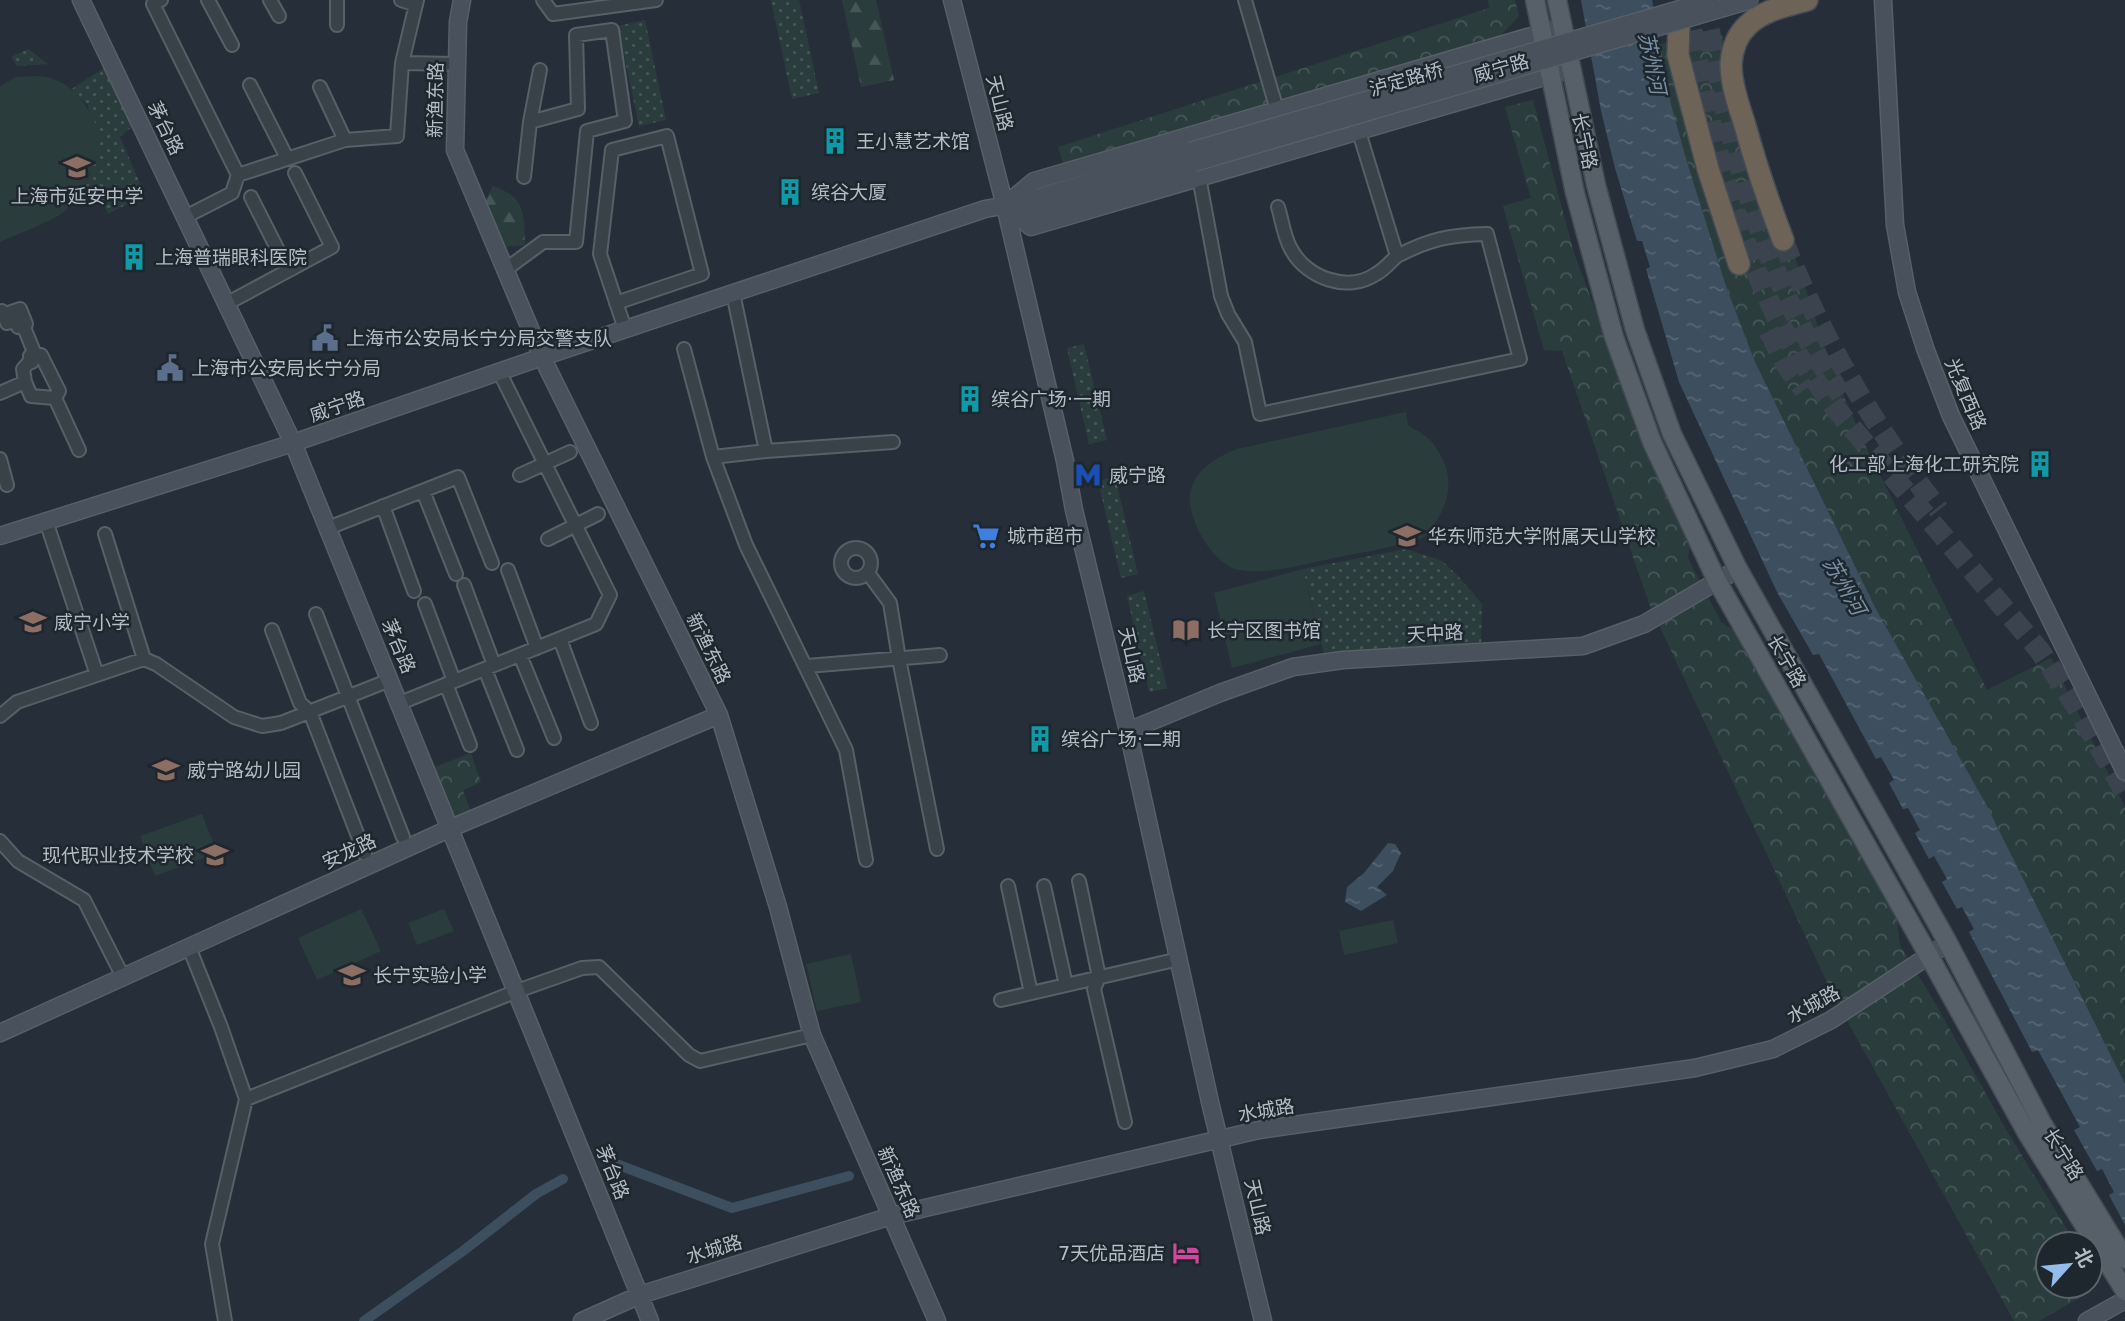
<svg xmlns="http://www.w3.org/2000/svg" width="2125" height="1321" font-family="'DejaVu Sans','Noto Sans SC',sans-serif">
  <defs>
    <pattern id="grass-dots" width="8" height="8" patternUnits="userSpaceOnUse" patternTransform="scale(1.75)"><rect width="8" height="8" fill="#2a3d3c"/><path d="M2 2h.1M6 6h.1" fill="none" stroke="#465757" stroke-width="1.8" stroke-linecap="round"/></pattern>
    <pattern id="forest-firs" width="22" height="20" patternUnits="userSpaceOnUse" patternTransform="scale(1.75)"><rect width="22" height="20" fill="#2a3d3c"/><path d="M5 1l3.5 6h-7zM16 11l3.5 6h-7z" fill="#465757"/></pattern>
    <pattern id="park-crowns" width="20" height="18" patternUnits="userSpaceOnUse" patternTransform="scale(1.75)"><rect width="20" height="18" fill="#2a3d3c"/><path d="M2 6a3 3 0 1 1 6 0M12 15a3 3 0 1 1 6 0" fill="none" stroke="#465757"/></pattern>
    <pattern id="water-ripples" width="26" height="14" patternUnits="userSpaceOnUse" patternTransform="scale(1.75)"><rect width="26" height="14" fill="#3d4e5f"/><path d="M2 4q2-2 4 0t4 0M15 11q2-2 4 0t4 0" fill="none" stroke="#576674"/></pattern>
  </defs>
  <rect width="100%" height="100%" fill="#262f39"/>
  <path fill="url(#grass-dots)" d="M771 0H799L819 93 792 99Z
    M645 20 666 120 639 126 618 26Z
    M28 49 48 64 17 66 11 57Z
    M104 68 133 126 120 137 145 195 108 214 101 198 86 205 79 194 90 175 88 105 70 90Z
    M1084 344 1107 440 1089 444 1067 348Z
    M1115 477 1138 574 1121 578 1098 481Z
    M1406 549 1442 561 1458 576 1482 604 1481 645 1385 648 1324 653 1303 569Z
    M1144 591 1167 688 1149 692 1127 596Z"/>
  <path fill="url(#forest-firs)" d="M842 0H876L894 80 861 87Z
    M493 186C526 198 524 213 525 245L506 247 484 203Z"/>
  <path fill="url(#park-crowns)" d="M1488 0H1515L1519 16 1499 37 1064 167 1058 147 1489 8Z
    M1719 27 1831 366 1864 443 1987 690 2051 658 2125 807V1084L1987 806 1876 609 1755 362 1727 289 1687 162 1671 104 1659 45Z
    M1533 100 1574 253 1662 487 1690 545 1688 558 1721 622 1739 634 1897 920 1900 945 1931 996 2004 1126 2076 1244H2048V1286H2084V1295L2039 1321H2014L1833 995 1650 606 1562 351 1544 350 1503 206 1531 198 1505 107Z
    M471 753 481 782 463 790 471 812 455 819 435 767Z"/>
  <path fill="#2a3d3c" d="M16 77C26 77 40 75 50 78 79 86 92 114 102 138 93 164 86 192 65 211 52 222 17 234 0 242V86Z
    M1406 412 1408 425C1417 431 1428 436 1434 445 1459 478 1449 510 1423 538 1394 547 1364 552 1334 558 1304 564 1271 575 1240 570 1215 567 1187 520 1190 495 1193 471 1216 457 1237 449Z
    M1303 569 1321 644 1232 668 1214 593Z
    M202 814 217 853 155 876 140 836Z
    M361 909 381 951 317 980 298 938Z
    M444 909 454 931 417 945 408 923Z
    M1393 920 1398 943 1344 955 1339 931Z
    M851 954 861 1002 817 1011 806 964Z"/>
  <path fill="url(#water-ripples)" d="M1581 0H1652L1671 104 1687 162 1727 289 1755 362 1876 609 1987 806 2125 1084V1225L2109 1195 2114 1192 2102 1169 2097 1171 2074 1130 2080 1127 2038 1050 2032 1052 1969 932 1974 929 1962 907 1957 909 1942 882 1947 879 1934 856 1929 859 1915 833 1920 830 1908 808 1903 809 1889 783 1894 780 1881 757 1876 759 1819 654 1813 655 1777 592 1679 382 1646 269 1650 267 1642 241H1637L1615 168 1601 111Z
    M1388 843 1395 844 1401 853 1393 871 1377 887 1387 895 1361 911 1345 902 1347 887 1364 873Z"/>
  <g fill="none" stroke-linecap="round" stroke-linejoin="round">
    <path stroke="#3d4e5f" stroke-width="10" d="M611 1162 732 1208 849 1176
      M364 1321 463 1251 536 1194 563 1179"/>
    <path stroke="#3b444e" stroke-width="21" stroke-dasharray="21 10" stroke-linecap="butt" d="M1687 0C1704 109 1733 236 1785 333 1799 360 1818 384 1836 409L2040 651 2076 706 2125 792
      M1704 0C1726 137 1763 278 1841 395
      M1783 240C1820 336 1875 429 1939 510
      M1769 331 1785 363 1804 390"/>
    <defs>
      <path id="street" d="M161 0 153 4 238 175 345 140 397 136 402 63
        M208 0 232 45
        M270 0 279 16
        M401 0 416 5
        M417 0 402 63 457 64
        M543 0 553 14 656 0
        M1245 0 1277 110
        M337 25V0
        M250 85 287 158
        M320 87 345 140
        M530 122 540 70
        M1199 177 1221 296 1228 314 1245 342 1260 414 1520 359 1487 234C1449 235 1430 239 1397 256L1359 132
        M251 197 288 270
        M1278 207C1282 220 1284 237 1291 249 1306 278 1348 293 1376 274 1384 270 1390 262 1397 256
        M185 217 232 193 238 175
        M505 270 543 242H576L587 131 625 121 612 30 576 35 578 109 530 122 524 177
        M616 303 702 274 667 136 612 150 600 254 625 329
        M226 304 332 247 295 173
        M0 312 2 311 7 323 15 321 18 327 26 324 20 309 11 312 15 321
        M23 325 34 352 30 356 32 362
        M684 349 713 457 766 451 733 293
        M31 360 23 369 25 382 31 396 55 398 59 391 41 355
        M0 393 25 382
        M55 398 79 450
        M766 451 893 442
        M713 457 746 545 846 750 866 860
        M0 459 7 485
        M520 475 570 452
        M423 491 456 574
        M383 506 414 591
        M46 521 97 675
        M328 528 458 477 492 563
        M105 534 144 659
        M548 539 598 514
        M841 563a15 15 0 1 1 30 0a15 15 0 1 1-30 0Z
        M508 570 537 648
        M868 573 890 603 899 659 937 849
        M464 585 494 665
        M425 604 454 681
        M316 614 403 837
        M272 630 300 703 310 712 365 854
        M560 639 591 723
        M520 655 554 738
        M807 666 940 655
        M485 669 517 750
        M446 684 470 745
        M400 703 596 624 610 595 499 371
        M0 716 17 702 144 659 156 664 234 717 262 726 281 723 390 680
        M0 841 18 861 84 900 123 977
        M1079 881 1099 977 1094 989 1125 1122
        M1008 886 1031 993
        M1044 886 1066 985
        M189 947 221 1027 246 1099 212 1244 225 1321
        M1001 1000 1179 959
        M246 1099 517 991 582 968 599 967 689 1055 700 1061 812 1035"/>
      <path id="secondary" d="M81 0 293 443 650 1321
        M462 0 458 22 455 150 542 357 719 715 778 907 812 1035 937 1321
        M952 0 1005 206 1065 461 1074 510 1128 731 1210 1102 1263 1321
        M1883 0 1895 225 1907 292 1925 348 1951 416 2125 772
        M1009 202 1034 181 1562 27
        M1005 206 1031 227 1571 69
        M1010 208 1028 213 1194 163
        M0 536 293 443 542 357 985 209 1024 202 1190 151
        M1128 731 1220 693 1293 667 1343 660 1583 646 1644 624 1738 569
        M0 1033 451 828 719 715
        M582 1321 640 1295 891 1216 1259 1130 1695 1068 1773 1049 1831 1020 1948 943
        M2087 1321 2125 1300"/>
      <path id="primary" d="M1535 0 1575 193 1614 337 1652 442 1717 581 1929 956 2027 1133 2125 1291
        M1557 0 1596 185 1635 330 1672 434 1738 569 1948 943 2042 1123 2125 1259"/>
      <path id="highway" d="M1690 4 1679 22 1678 55 1708 169 1739 264
        M1783 240C1768 201 1755 162 1744 122 1738 104 1731 83 1731 64 1732 50 1737 35 1748 25 1763 10 1787 6 1807 0"/>
    </defs>
    <use href="#street" stroke="#575f67" stroke-width="16"/>
    <use href="#secondary" stroke="#575f67" stroke-width="19"/>
    <use href="#primary" stroke="#424a52" stroke-width="21"/>
    <use href="#highway" stroke="#444c54" stroke-width="24"/>
    <use href="#street" stroke="#394149" stroke-width="12"/>
    <use href="#secondary" stroke="#48515c" stroke-width="16"/>
    <use href="#primary" stroke="#576069" stroke-width="18"/>
    <use href="#highway" stroke="#6e6357" stroke-width="21"/>
    <defs>
      <path id="secondary-bridge" d="M1190 151 1711 0
        M1194 163 1751 0"/>
    </defs>
    <use href="#secondary-bridge" stroke="#575f67" stroke-width="19" stroke-linecap="butt"/>
    <use href="#secondary-bridge" stroke="#48515c" stroke-width="16"/>
  </g>
  <defs>
    <symbol id="building-bare" viewBox="-9 -9 18 18"><path d="M-4-6H4V6H1V3H-1V6H-4ZM-2.5-4.3h1.7v1.8h-1.7ZM.8-4.3h1.7v1.8H.8ZM-2.5-1h1.7V.8h-1.7ZM.8-1h1.7V.8H.8Z" fill="#0f9aa8" stroke="#1e262e" stroke-width="2.5" paint-order="stroke"/></symbol>
    <symbol id="school-bare" viewBox="-9 -9 18 18"><path d="M0-5L7-2L0 1L-7-2ZM-4 1L0 2.5L4 1V4Q0 6-4 4Z" fill="#8d6e63" stroke="#1e262e" stroke-width="2.5" paint-order="stroke"/></symbol>
    <symbol id="civic-bare" viewBox="-9 -9 18 18"><path d="M-.6-6.5H3V-4.5H.6V-3L4-1V1h2V6H-6V1h2V-1L-.6-3ZM-1.2 2.5V6h2.4V2.5Z" fill="#5c6f8a" stroke="#1e262e" stroke-width="2.5" paint-order="stroke"/></symbol>
    <symbol id="metro-bare" viewBox="-9 -9 18 18"><path d="M-5.5 5V-5H-3L0 0L3-5H5.5V5H3V-.5L0 4L-3-.5V5Z" fill="#1a4fb4" stroke="#1e262e" stroke-width="2.5" paint-order="stroke"/></symbol>
    <symbol id="supermarket-bare" viewBox="-9 -9 18 18"><path d="M-6-5.5h2.5l.6 2H6L4.5 2H-2.5L-4.4-4H-6ZM-1.5 3.2a1.3 1.3 0 1 0 .1 0ZM3 3.2a1.3 1.3 0 1 0 .1 0Z" fill="#3f7fe0" stroke="#1e262e" stroke-width="2.5" paint-order="stroke"/></symbol>
    <symbol id="library-bare" viewBox="-9 -9 18 18"><path d="M-6-4Q-3-5.5-.7-3.5V5Q-3 3-6 4ZM6-4Q3-5.5 .7-3.5V5Q3 3 6 4Z" fill="#8d6e63" stroke="#1e262e" stroke-width="2.5" paint-order="stroke"/></symbol>
    <symbol id="hotel-bare" viewBox="-9 -9 18 18"><path d="M-6-4.5h1.5V1H6V5H4.5V3h-9V5H-6ZM-4 0a1.8 1.8 0 1 1 3.6 0ZM.5 0V-2.5h3Q6-2.5 6 0Z" fill="#d1479c" stroke="#1e262e" stroke-width="2.5" paint-order="stroke"/></symbol>
  </defs>
  <g fill-rule="evenodd">
    <use href="#building-bare" x="816" y="122" width="38" height="38"/>
    <use href="#school-bare" x="58" y="148" width="38" height="38"/>
    <use href="#building-bare" x="771" y="173" width="38" height="38"/>
    <use href="#building-bare" x="115" y="238" width="38" height="38"/>
    <use href="#civic-bare" x="306" y="319" width="38" height="38"/>
    <use href="#civic-bare" x="151" y="349" width="38" height="38"/>
    <use href="#building-bare" x="951" y="380" width="38" height="38"/>
    <use href="#building-bare" x="2021" y="445" width="38" height="38"/>
    <use href="#metro-bare" x="1069" y="456" width="38" height="38"/>
    <use href="#supermarket-bare" x="967" y="517" width="38" height="38"/>
    <use href="#school-bare" x="1388" y="517" width="38" height="38"/>
    <use href="#school-bare" x="14" y="603" width="38" height="38"/>
    <use href="#library-bare" x="1167" y="611" width="38" height="38"/>
    <use href="#building-bare" x="1021" y="720" width="38" height="38"/>
    <use href="#school-bare" x="147" y="751" width="38" height="38"/>
    <use href="#school-bare" x="196" y="836" width="38" height="38"/>
    <use href="#school-bare" x="333" y="956" width="38" height="38"/>
    <use href="#hotel-bare" x="1167" y="1234" width="38" height="38"/>
  </g>
  <g text-anchor="middle" dominant-baseline="central" stroke-width="5" stroke-linejoin="round" paint-order="stroke">
    <g font-size="19" fill="#b4bcc5" stroke="#1e262e">
      <text transform="translate(1501 68) rotate(-16)">威宁路</text>
      <text transform="translate(1406 79) rotate(-16)">泸定路桥</text>
      <text transform="translate(435 100) rotate(-89)">新渔东路</text>
      <text transform="translate(1000 103) rotate(76)">天山路</text>
      <text transform="translate(166 128) rotate(64)">茅台路</text>
      <text transform="translate(1585 141) rotate(78)">长宁路</text>
      <text transform="translate(1966 394) rotate(67)">光复西路</text>
      <text transform="translate(337 406) rotate(-19)">威宁路</text>
      <text transform="translate(1435 633) rotate(-3)">天中路</text>
      <text transform="translate(399 646) rotate(67)">茅台路</text>
      <text transform="translate(709 648) rotate(64)">新渔东路</text>
      <text transform="translate(1132 655) rotate(77)">天山路</text>
      <text transform="translate(1787 661) rotate(60)">长宁路</text>
      <text transform="translate(349 851) rotate(-25)">安龙路</text>
      <text transform="translate(1813 1004) rotate(-29)">水城路</text>
      <text transform="translate(1266 1110) rotate(-10)">水城路</text>
      <text transform="translate(2064 1154) rotate(58)">长宁路</text>
      <text transform="translate(613 1172) rotate(68)">茅台路</text>
      <text transform="translate(899 1182) rotate(66)">新渔东路</text>
      <text transform="translate(1258 1207) rotate(77)">天山路</text>
      <text transform="translate(714 1249) rotate(-17)">水城路</text>
    </g>
    <g font-size="19" fill="#b4bcc5" stroke="#1e262e" text-anchor="start">
      <text x="856" y="141">王小慧艺术馆</text>
      <text x="811" y="192">缤谷大厦</text>
      <text x="77" y="196" text-anchor="middle">上海市延安中学</text>
      <text x="155" y="257">上海普瑞眼科医院</text>
      <text x="346" y="338">上海市公安局长宁分局交警支队</text>
      <text x="191" y="368">上海市公安局长宁分局</text>
      <text x="991" y="399">缤谷广场·一期</text>
      <text x="2019" y="464" text-anchor="end">化工部上海化工研究院</text>
      <text x="1109" y="475">威宁路</text>
      <text x="1007" y="536">城市超市</text>
      <text x="1428" y="536">华东师范大学附属天山学校</text>
      <text x="54" y="622">威宁小学</text>
      <text x="1207" y="630">长宁区图书馆</text>
      <text x="1061" y="739">缤谷广场·二期</text>
      <text x="187" y="770">威宁路幼儿园</text>
      <text x="194" y="855" text-anchor="end">现代职业技术学校</text>
      <text x="373" y="975">长宁实验小学</text>
      <text x="1165" y="1253" text-anchor="end">7天优品酒店</text>
    </g>
    <g font-size="21" font-style="italic" fill="#798fa4" stroke="#1e262e">
      <text transform="translate(1652 63) rotate(78)">苏州河</text>
      <text transform="translate(1844 586) rotate(60)">苏州河</text>
    </g>
  </g>
  <g transform="translate(2069 1265) rotate(63)"><circle r="33" fill="#1e262e" stroke="#5a626a" stroke-width="2"/>
  <path d="M0-5L12 26L0 18L-12 26Z" fill="#94bcea"/>
  <text y="-10" font-size="19" font-weight="bold" text-anchor="middle" fill="#b4bcc5">北</text>
  </g>
</svg>
